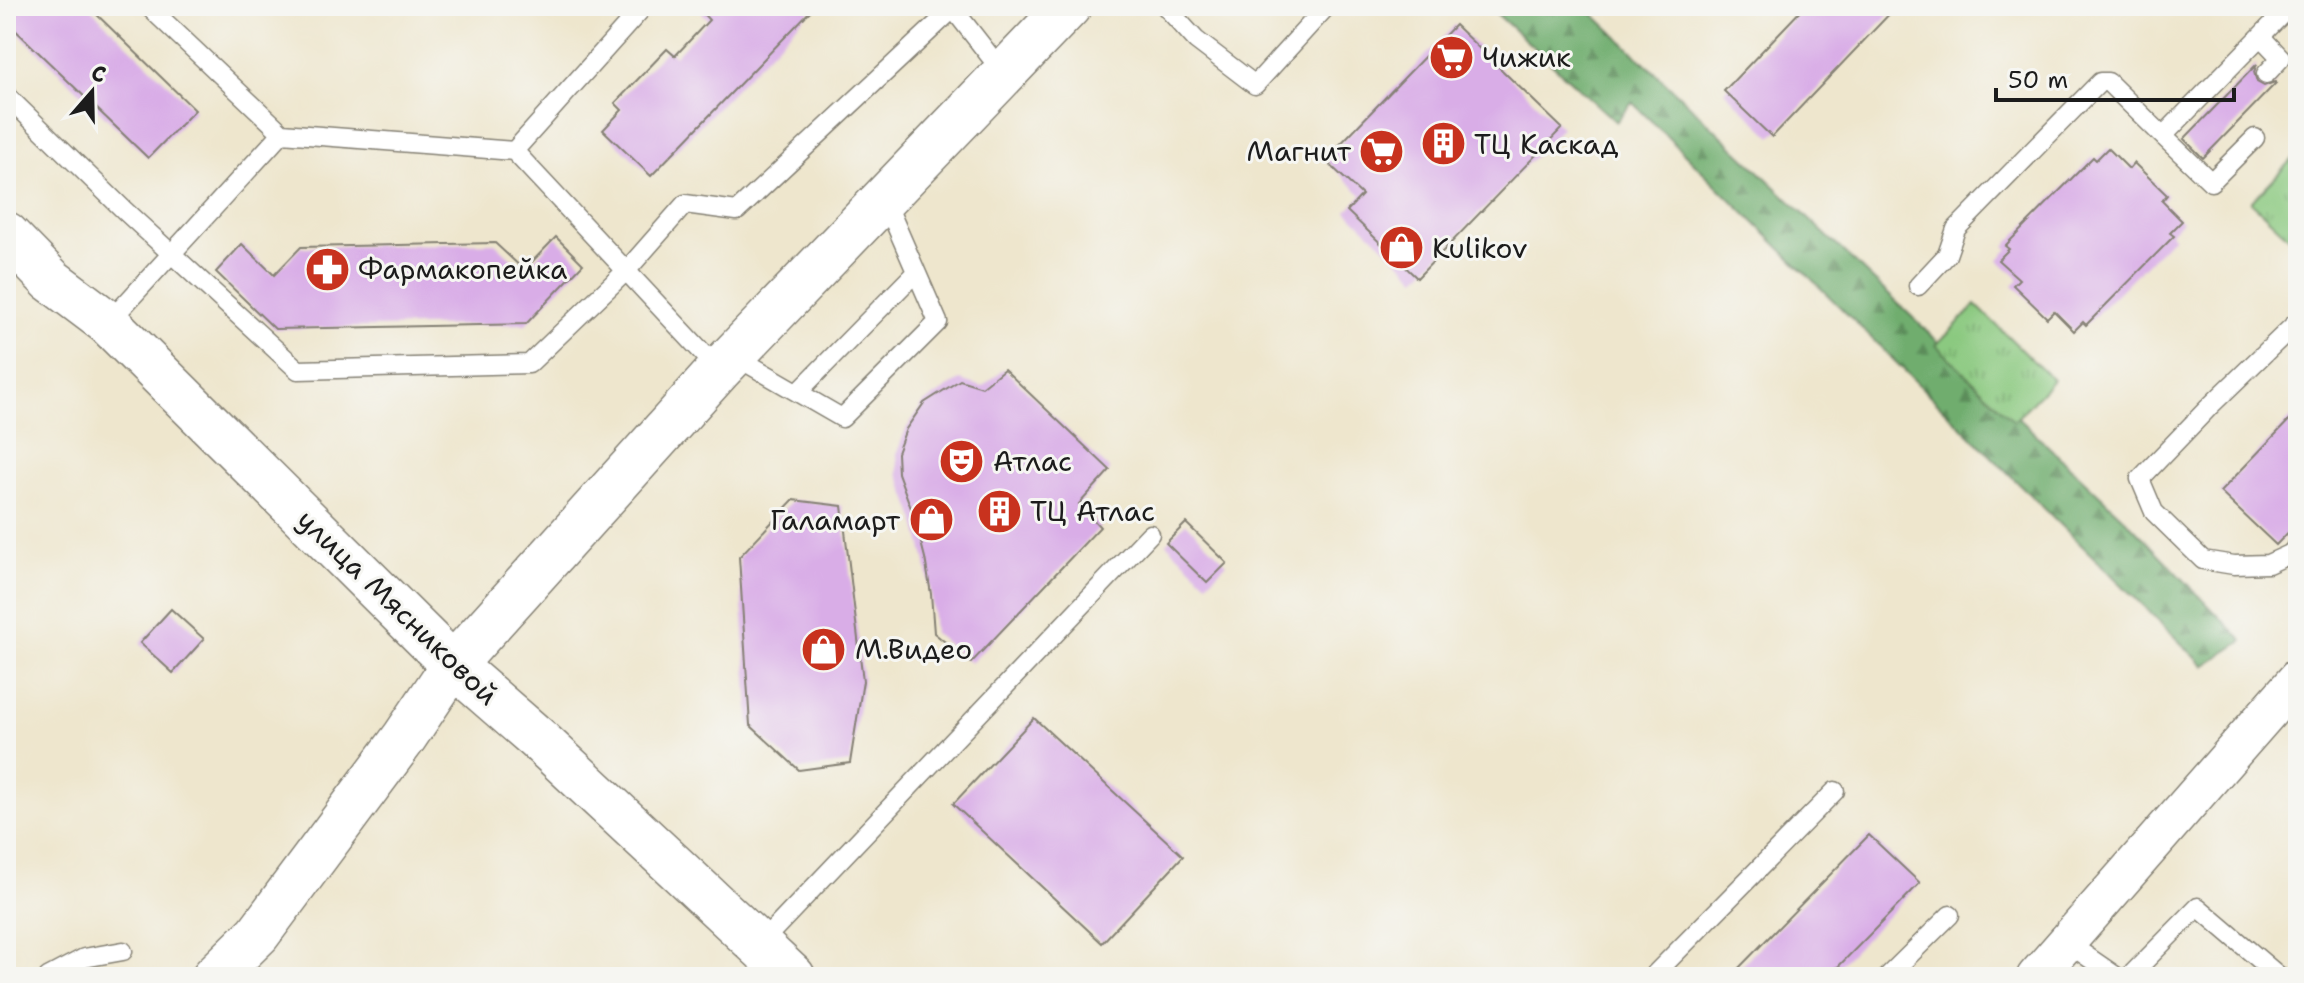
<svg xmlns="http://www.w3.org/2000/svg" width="2304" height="983" font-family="'Shantell Sans',sans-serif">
  <defs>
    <pattern id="forest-firs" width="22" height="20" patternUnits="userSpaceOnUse" patternTransform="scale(2)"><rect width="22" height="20" fill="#70ad6e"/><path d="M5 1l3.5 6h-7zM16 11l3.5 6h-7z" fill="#5b8c5a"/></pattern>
    <pattern id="park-tufts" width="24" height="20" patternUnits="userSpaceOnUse" patternTransform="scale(2)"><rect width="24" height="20" fill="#8bc980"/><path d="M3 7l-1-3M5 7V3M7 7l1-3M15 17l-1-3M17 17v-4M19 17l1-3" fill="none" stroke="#77ac6e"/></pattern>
  </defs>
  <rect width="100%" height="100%" fill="#f6f6f2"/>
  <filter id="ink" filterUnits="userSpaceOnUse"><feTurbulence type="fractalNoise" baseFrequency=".0125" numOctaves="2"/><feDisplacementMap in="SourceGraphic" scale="16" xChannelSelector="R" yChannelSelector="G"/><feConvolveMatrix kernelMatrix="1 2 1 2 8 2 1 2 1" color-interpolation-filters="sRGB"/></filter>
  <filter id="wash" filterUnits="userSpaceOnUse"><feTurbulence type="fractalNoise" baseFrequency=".006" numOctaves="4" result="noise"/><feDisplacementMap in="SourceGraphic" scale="32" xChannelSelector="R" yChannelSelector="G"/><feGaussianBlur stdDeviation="1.8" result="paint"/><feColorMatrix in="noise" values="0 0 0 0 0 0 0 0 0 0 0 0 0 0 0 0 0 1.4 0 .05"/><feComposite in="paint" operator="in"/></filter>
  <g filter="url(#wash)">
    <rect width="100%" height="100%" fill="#eee6cd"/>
    <path fill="url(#forest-firs)" stroke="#466445" stroke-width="2" d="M1488 6H1585L2129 523 2243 641 2204 666 1632 102 1616 122Z"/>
    <path fill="url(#park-tufts)" stroke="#54724e" stroke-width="2" d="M2298 153V246L2251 202Z
      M1976 305 2053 380 2014 421 1936 345Z"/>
    <g id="blocks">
      <path fill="#d9ade7" d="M6 6H88L195 110 148 158 6 21Z
        M696 6H815L651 176 603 130 622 110 615 103 667 49 675 56 709 20Z
        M1805 6H1897L1772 137 1724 91Z
        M1455 25 1562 128 1417 278 1347 211 1362 195 1325 160Z
        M2257 64 2254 72 2257 82 2264 86 2275 82 2276 83 2203 158 2184 139Z
        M2108 148 2129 169 2134 163 2167 195 2162 201 2182 221 2170 233 2174 236 2086 325 2083 322 2074 331 2054 311 2047 318 2013 285 2019 279 1998 260 2009 249 2005 246 2093 157 2096 160Z
        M556 237 583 264 526 324 275 329 216 272 242 244 274 275 301 247 495 243 524 270Z
        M1004 369 1110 470 1079 504 1100 527 971 663 934 633 931 594 925 558 915 519 898 473 897 453 906 429 924 403 960 380 982 387Z
        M2298 411V522L2276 545 2220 492Z
        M793 500 842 506 863 681 850 763 799 770 750 725 739 557Z
        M1186 523 1227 563 1207 583 1166 543Z
        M171 609 204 639 173 673 140 643Z
        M1034 718 1183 856 1102 943 953 804Z
        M1869 835 1920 883 1828 977H1730Z"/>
    </g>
  </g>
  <g filter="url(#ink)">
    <use href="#blocks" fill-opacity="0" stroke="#858174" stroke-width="2"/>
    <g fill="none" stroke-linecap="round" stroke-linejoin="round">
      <defs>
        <path id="service" d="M951 6 1004 74
          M1165 6 1196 40 1255 85 1327 6
          M2261 37 2281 58 2266 74
          M6 95 125 211 298 370 529 364 627 270 685 204 737 211 956 6
          M282 133 514 151 644 6
          M2163 136 2211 182 2255 138
          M514 151 719 370
          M1918 286 1947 255 1956 229 2100 82H2108L2163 136 2290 6
          M2298 321 2211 405 2140 479 2154 512 2203 560 2234 565 2268 564 2290 554 2298 546
          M108 323 282 133 148 6
          M733 355 842 418 938 322 884 198
          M798 392 916 272
          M2066 942 2117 977
          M759 945 1150 534
          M48 977 84 958 123 951
          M1652 977 1835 791
          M1887 977 1950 915
          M2129 977 2198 907 2280 977"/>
        <path id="minor" d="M2036 977 2298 678"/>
        <path id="tertiary" d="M6 234 51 280 108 323 453 665 538 739 793 977
          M214 977 258 934 404 738 453 665 719 370 1069 6"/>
      </defs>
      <use href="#service" stroke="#858174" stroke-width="21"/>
      <use href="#minor" stroke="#858174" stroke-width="41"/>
      <use href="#tertiary" stroke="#858174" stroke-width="47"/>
      <use href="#service" stroke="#fff" stroke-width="18"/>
      <use href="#minor" stroke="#fff" stroke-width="38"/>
      <use href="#tertiary" stroke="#fff" stroke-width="44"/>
    </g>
  </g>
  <defs>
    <symbol id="supermarket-disc" viewBox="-11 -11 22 22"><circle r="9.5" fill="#c8321e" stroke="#f6f6f2"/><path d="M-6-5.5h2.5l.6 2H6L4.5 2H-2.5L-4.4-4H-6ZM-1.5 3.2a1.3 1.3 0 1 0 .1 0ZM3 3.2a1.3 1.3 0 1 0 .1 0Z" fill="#fff"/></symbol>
    <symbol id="building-disc" viewBox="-11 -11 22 22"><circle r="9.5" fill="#c8321e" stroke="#f6f6f2"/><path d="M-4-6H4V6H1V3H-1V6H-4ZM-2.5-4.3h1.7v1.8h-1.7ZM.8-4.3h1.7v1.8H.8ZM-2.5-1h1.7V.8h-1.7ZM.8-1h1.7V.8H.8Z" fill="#fff"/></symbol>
    <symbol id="shop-disc" viewBox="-11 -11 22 22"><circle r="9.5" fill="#c8321e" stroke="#f6f6f2"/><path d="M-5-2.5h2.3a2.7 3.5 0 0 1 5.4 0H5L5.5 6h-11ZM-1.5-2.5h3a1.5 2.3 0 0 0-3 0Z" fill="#fff"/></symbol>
    <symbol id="pharmacy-disc" viewBox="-11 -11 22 22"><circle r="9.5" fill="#c8321e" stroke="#f6f6f2"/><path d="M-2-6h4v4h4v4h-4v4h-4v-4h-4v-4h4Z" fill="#fff"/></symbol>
    <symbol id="theatre-disc" viewBox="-11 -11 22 22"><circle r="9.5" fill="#c8321e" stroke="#f6f6f2"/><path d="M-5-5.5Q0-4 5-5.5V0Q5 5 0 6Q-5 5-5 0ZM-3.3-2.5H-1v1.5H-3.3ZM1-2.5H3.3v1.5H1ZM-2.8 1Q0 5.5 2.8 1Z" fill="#fff"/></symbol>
  </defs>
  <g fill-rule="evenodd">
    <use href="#supermarket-disc" x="1426" y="32" width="51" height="51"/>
    <use href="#building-disc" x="1418" y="118" width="51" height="51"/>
    <use href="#supermarket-disc" x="1356" y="126" width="51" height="51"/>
    <use href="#shop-disc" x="1376" y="222" width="51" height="51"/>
    <use href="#pharmacy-disc" x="302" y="244" width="51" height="51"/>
    <use href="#theatre-disc" x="936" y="436" width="51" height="51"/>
    <use href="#building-disc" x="974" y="486" width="51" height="51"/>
    <use href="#shop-disc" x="906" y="494" width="51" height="51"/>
    <use href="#shop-disc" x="798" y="624" width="51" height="51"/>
  </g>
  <g text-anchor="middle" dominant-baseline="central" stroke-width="6" stroke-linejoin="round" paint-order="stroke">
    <g font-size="28" fill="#1c1c1c" stroke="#f6f6f2" text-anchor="start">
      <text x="1482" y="57">Чижик</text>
      <text x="1474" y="144">ТЦ Каскад</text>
      <text x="1351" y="151" text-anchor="end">Магнит</text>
      <text x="1432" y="248">Kulikov</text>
      <text x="358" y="269">Фармакопейка</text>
      <text x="993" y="461">Атлас</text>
      <text x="1030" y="511">ТЦ Атлас</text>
      <text x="900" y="520" text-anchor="end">Галамарт</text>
      <text x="855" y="649">М.Видео</text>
    </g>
    <g font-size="28" fill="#1c1c1c" stroke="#f6f6f2">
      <text transform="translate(398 607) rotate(44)">улица Мясниковой</text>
    </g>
  </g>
  <rect width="2304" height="983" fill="none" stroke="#f6f6f2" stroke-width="32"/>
  <g transform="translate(92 92) rotate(20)" stroke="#f6f6f2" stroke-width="6" paint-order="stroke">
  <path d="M0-6L14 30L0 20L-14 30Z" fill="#1c1c1c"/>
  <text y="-12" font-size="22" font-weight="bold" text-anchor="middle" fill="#1c1c1c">С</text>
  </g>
  <path d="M1996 88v12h238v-12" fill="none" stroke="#1c1c1c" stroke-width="4"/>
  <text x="2008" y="88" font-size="24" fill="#1c1c1c" stroke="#f6f6f2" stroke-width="6" paint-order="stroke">50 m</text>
</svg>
